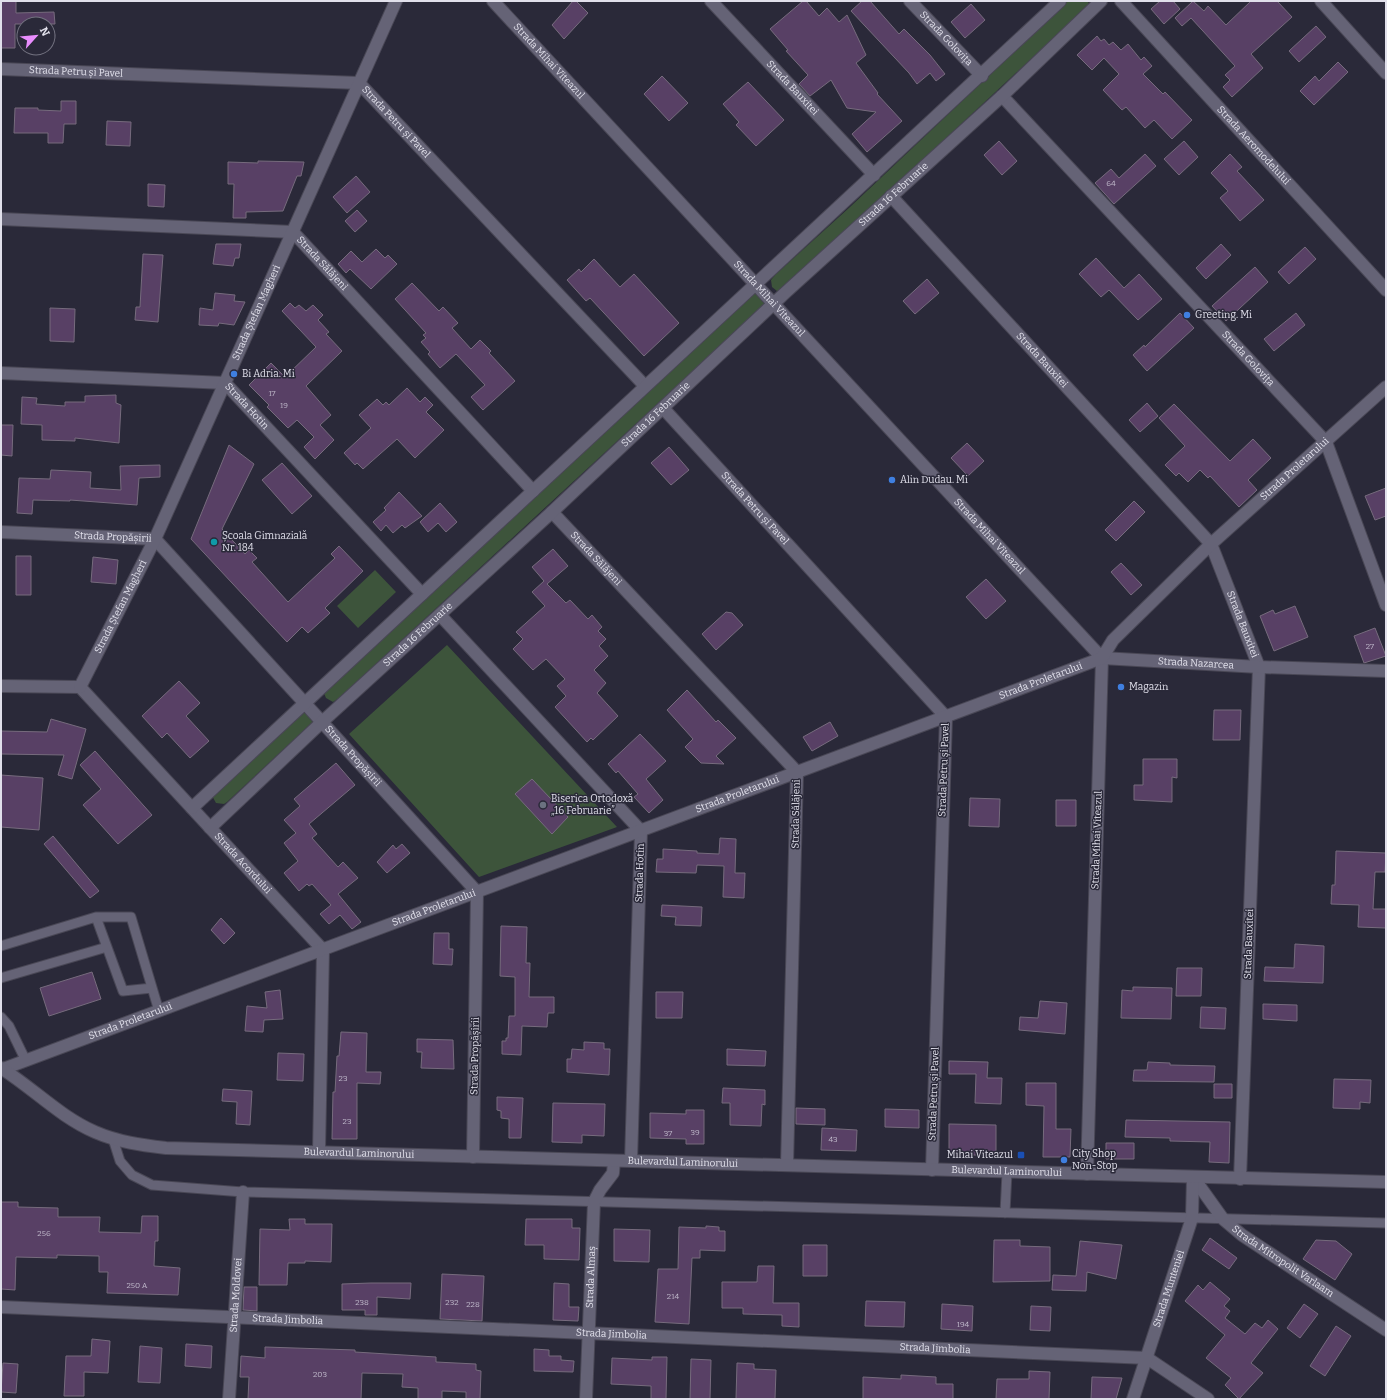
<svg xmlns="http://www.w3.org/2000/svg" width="1387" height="1400" font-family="Bitter,serif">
  <rect width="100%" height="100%" fill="#2a2939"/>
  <path fill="#3d543b" d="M1068 1H1088L1089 5 786 287 777 291 772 287 771 280 775 275 850 207Z
    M753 292 770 300 339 698 333 702 326 698 323 691Z
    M375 570 396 592 358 628 337 606Z
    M447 645 617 827 479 877 349 734Z
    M304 705 317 718 227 802 224 804 216 803 211 794Z"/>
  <path fill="#584065" stroke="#766b7d" d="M1 1H16V13L54 12 55 24H15V48H1Z
    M573 1H576L588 13 564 39 552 25Z
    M803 1H806L819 16 827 8 839 22 847 15 866 55 856 63 878 93 877 94 902 121 867 152 852 134 876 112 847 108 831 80 810 96 799 84 808 75 786 51 788 50 770 29Z
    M862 1H870L899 34 904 29 930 55 945 74 936 81 930 73 917 84 909 73 851 11Z
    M1160 1H1173L1180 9 1164 24 1151 9Z
    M1193 1 1204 11 1208 6 1226 25 1251 1H1277L1292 17 1251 54 1263 68 1232 97 1223 87 1230 80 1225 75 1235 66 1191 18 1182 26 1175 18Z
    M971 4 985 20 965 38 951 22Z
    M1316 26 1326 37 1299 62 1289 51Z
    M1097 36 1101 41 1104 39 1109 45 1113 42 1121 50 1128 44 1141 60 1144 57 1152 66 1143 74 1163 94 1165 92 1192 120 1172 139 1154 120 1145 128 1126 107 1122 110 1103 90 1119 74 1104 58 1092 70 1077 55Z
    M1338 62 1348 72 1314 105 1300 91 1315 76 1319 81Z
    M662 76 688 103 669 121 644 94Z
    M748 82 784 120 756 146 736 125 739 122 723 104Z
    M61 101H76V124H64L63 143H48V133H14L15 108H38V110L61 111Z
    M107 121 131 122 130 146 106 145Z
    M999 141 1017 161 1002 175 984 155Z
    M1184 141 1198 157 1179 175 1164 159Z
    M1145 154 1156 166 1114 204 1095 183 1111 169 1119 178Z
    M1230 154 1242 167 1237 171 1264 200 1240 221 1220 198 1228 191 1211 173Z
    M258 161 304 162 301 176H297L283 211 246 212V218H233L234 184H228V162L258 163Z
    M356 176 370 192 347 213 333 197Z
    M148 184 165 185 164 207 148 206Z
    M357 210 367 221 355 232 345 221Z
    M216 244H241L239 258H235L233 266 213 264Z
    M1221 244 1231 255 1206 279 1196 268Z
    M1305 247 1316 259 1289 284 1278 272Z
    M376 249 385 258 388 255 397 264 371 289 350 269 346 273 338 264 351 251 362 262Z
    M143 254 163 255 158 322 135 320 136 307H140Z
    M1096 258 1124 288 1139 274 1162 299 1138 320 1109 290 1101 297 1079 274Z
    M594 259 620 287 634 274 679 323 644 356 590 298 586 301 567 280 579 269 581 272Z
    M1255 267 1268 282 1226 321 1212 306Z
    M927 279 939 293 915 314 903 301Z
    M412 283 439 311 443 307 458 323 452 328 471 349 480 340 491 351 489 353 515 381 483 410 471 397 485 385 456 354 440 368 428 354 430 352 421 342 426 338 423 335 426 333 395 299Z
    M215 293 235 295 234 301 245 302 234 325 219 323 218 326 199 325 200 308 213 310Z
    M290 303 295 308 299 305 306 311 313 305 323 315 318 320 329 332 326 334 342 351 306 386 331 415 320 425 334 440 315 459 304 447 314 437 297 420 288 428 267 407 269 405 249 385 271 363 285 377 316 347 282 311Z
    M50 308 75 309 74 342 50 341Z
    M1180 313 1194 328 1147 371 1133 355 1144 345 1145 347Z
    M1296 313 1305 325 1274 351 1264 339Z
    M407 388 420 402 425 397 433 405 426 412 444 430 415 458 397 439 363 469 357 463 355 465 344 453 371 428 359 415 377 399 383 405 386 402 389 405Z
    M116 395V403L121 405 119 443 75 438V441L42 440V425L21 424 22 397 37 398 36 404 65 406V402H85V396Z
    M1147 403 1158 416 1140 432 1129 420Z
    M1174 404 1230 461 1253 439 1271 458 1248 480 1257 490 1239 507 1210 476 1208 478 1200 470 1188 482 1179 473 1176 476 1165 465 1185 446 1159 418Z
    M1 425H13L12 456 1 455Z
    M967 443 984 461 968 476 951 458Z
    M229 445 254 464 222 529 245 554 249 550 257 558 252 562 288 602 335 558 331 554 339 546 363 571 325 608 330 613 308 633 302 627 287 642 191 539Z
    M669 447 689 470 671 485 651 463Z
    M282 463 312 496 292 514 262 480Z
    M160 465V477L139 478 137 505 70 500V501L33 500 32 514 17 513 19 478 50 479 51 470 91 472 90 488 121 490 120 466Z
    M1386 488V516L1375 520 1365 496Z
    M399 492 422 516 405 528 402 525 393 533 386 525 381 531 373 522 386 510 384 508Z
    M1134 501 1145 512 1116 541 1105 530Z
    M440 503 457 522 446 532 438 523 428 532 420 522Z
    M553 549 568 566 547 584 566 603 570 600 588 619 592 615 602 627 598 631 606 639 599 646 608 656 594 670 606 683 597 693 618 716 593 740 591 738 587 742 555 707 566 696 557 686 565 679 546 659 533 670 513 649 523 639 516 632 545 606 532 592 544 581 532 567Z
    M16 556H31V595H16Z
    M93 557 118 560 116 584 91 582Z
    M1121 563 1142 585 1131 595 1111 572Z
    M986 579 1006 601 986 619 966 597Z
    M1295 606 1308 637 1274 651 1260 616 1273 610 1275 614Z
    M726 612 732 613 743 625 716 650 702 634Z
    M1375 628 1386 656 1364 663 1354 636Z
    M179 681 200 703 186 716 209 741 190 758 167 733 162 738 142 716Z
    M687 690 716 722 718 720 736 738 716 756 724 764 701 763 685 747 693 739 667 710Z
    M1214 710H1241L1240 740H1213Z
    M51 719 86 729 72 779 58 775 64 755 1 754V731L47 732Z
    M830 722 838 736 812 751 803 737Z
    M640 734 666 761 646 779 663 800 649 813 634 797 638 794 618 771 616 773 608 764Z
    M95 751 152 815 118 844 83 805 101 789 80 765Z
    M1143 759H1177V778L1172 777V802L1134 800V785H1143Z
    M336 763 355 785 309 824 317 834 312 838 338 867 343 862 358 878 338 894 361 922 352 929 340 915 329 924 320 914 331 905 312 884 309 886 307 884 299 891 284 873 298 861 284 843 296 833 284 820 300 806 294 799Z
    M1 775 43 778 39 830 1 827Z
    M532 779 568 817 552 834 515 794Z
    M970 798 1000 799 999 827 969 826Z
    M1056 800H1076V826H1056Z
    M53 836 99 891 90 898 44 844Z
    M720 838 736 839 735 873H745L744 898 723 897 724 866 697 865 696 873 656 872 657 859H663V849L697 851V853L719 854Z
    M402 844 410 853 387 873 377 862 393 845 396 849Z
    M1336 851 1386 853 1385 872H1375L1373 909H1386V928L1358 927 1359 905 1331 904 1332 885H1335Z
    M662 905 702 907 701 926 675 925 676 917 661 916Z
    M221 918 235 933 224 944 211 930Z
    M501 926 527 927 526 963H530L529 997H554V1013H548L547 1027 522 1026 521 1055 502 1054V1041H506V1038H508L509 1016H515V977L500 976Z
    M434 933H449V949H453L452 965 433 964Z
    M1295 944 1324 946 1323 983 1264 981 1265 967 1294 968Z
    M1177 968H1202L1201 996H1176Z
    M92 972 101 999 49 1016 40 988Z
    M1133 987 1172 988 1171 1019 1121 1018 1122 990 1133 991Z
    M280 990 283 1019 264 1020 263 1032 245 1031 247 1006 267 1008 265 992Z
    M656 992H683L682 1018H656Z
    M1040 1001 1067 1003 1065 1034 1019 1030 1020 1017 1038 1018Z
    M1263 1004 1297 1005V1021L1263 1019Z
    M1201 1007 1226 1008 1225 1029 1200 1028Z
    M341 1032 367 1033 366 1072H381L380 1084 357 1083V1139H332L333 1092H335L337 1056H339Z
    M417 1039 453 1040 454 1069 421 1068 422 1052H417Z
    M584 1042 604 1043V1049H610L609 1075 567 1072V1059H571L572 1049 584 1050Z
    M727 1049 766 1051 765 1066 727 1065Z
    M278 1053 304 1054 303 1081 277 1080Z
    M949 1061 988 1062 987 1078H1002L1001 1104 975 1103 976 1074H949Z
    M1148 1062 1170 1063V1065L1215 1066 1214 1082 1133 1081 1134 1070H1147Z
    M1334 1079 1371 1080 1370 1103 1360 1102V1109L1333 1108Z
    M1026 1083H1056V1129H1071L1070 1157H1043L1044 1106 1026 1105Z
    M1214 1084H1232V1098H1214Z
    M723 1088 765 1090V1105L762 1104 761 1126 730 1125V1103H722Z
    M223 1089 252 1091 250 1125 236 1124 237 1102 222 1101Z
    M497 1097 523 1098 521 1138H509V1119L501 1118V1111L497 1110Z
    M553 1103 605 1104 604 1136 582 1135V1143L552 1142Z
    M796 1108 825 1109V1125L796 1124Z
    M885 1109 919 1110V1128L885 1127Z
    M686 1110H704V1144H686V1139L650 1138V1113L686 1114Z
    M1126 1120 1230 1122 1229 1163 1209 1162 1210 1142 1170 1141V1138L1125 1137Z
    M949 1124 996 1125V1155H949Z
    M822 1128 857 1130 856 1151 821 1150Z
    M1106 1143H1134V1159H1106Z
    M1 1202H18V1207L58 1208V1217H100L99 1232 141 1233 142 1216H158V1241H155L154 1266 180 1268 178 1295 107 1293 108 1272H99V1256L57 1255V1258L16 1257 15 1290 1 1289Z
    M289 1219H305V1224H332L331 1262 305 1261V1263H288L287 1285H259L260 1229 290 1230Z
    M526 1219H572V1228H580L579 1260 544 1259V1245H525Z
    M706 1226 719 1227V1231H725V1251L700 1250V1258H692L689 1324 655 1322 658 1269H678L679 1227 706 1228Z
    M614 1229 650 1230 649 1262 614 1261Z
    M1210 1238 1237 1258 1229 1269 1202 1250Z
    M994 1240H1020V1246L1050 1247V1281L993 1282Z
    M1316 1240 1336 1241 1352 1254 1335 1280 1303 1259Z
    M1080 1241 1122 1245 1116 1279 1087 1272 1086 1291 1052 1290 1053 1275 1076 1276Z
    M803 1245H827V1276H803Z
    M758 1266H774L773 1303H799V1327L782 1326V1315L743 1314V1308H722V1282H757Z
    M442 1274 484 1276 482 1321 440 1319Z
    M1210 1282 1230 1299 1224 1306 1230 1311 1225 1318 1245 1334 1255 1323 1262 1328 1268 1320 1278 1329 1251 1363 1263 1373 1239 1399 1225 1385 1231 1378 1206 1358 1225 1335 1185 1301 1198 1285 1203 1290Z
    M371 1283H411L410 1299 377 1297V1315H365V1310H342V1284Z
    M554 1283 569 1284V1307H579L578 1321 553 1320Z
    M244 1287H257V1311L243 1310Z
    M866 1301 905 1302 904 1327 865 1326Z
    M942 1304 973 1306 972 1331 941 1329Z
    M1304 1304 1318 1314 1300 1338 1287 1328Z
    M1031 1306 1051 1307 1050 1331 1030 1330Z
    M1336 1326 1351 1336 1325 1376 1310 1366Z
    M92 1339 110 1341 108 1373 84 1372V1396H64L66 1356H91Z
    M186 1344 212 1346 211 1368 185 1366Z
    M140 1346 162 1348 160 1383 138 1382Z
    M265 1347 355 1350V1352L436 1357V1362L476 1364V1370L481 1371 480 1399H466V1392L442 1391V1399H418V1388L402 1387 403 1374 362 1373 361 1399H248L249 1377H240L241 1356 265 1358Z
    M534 1349 549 1350V1356H561V1360L574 1361 573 1372 534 1371Z
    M652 1357H667L666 1399H651V1386L611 1384 612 1358 652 1360Z
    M691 1359 711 1360 710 1399H690Z
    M3 1363 18 1364 16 1393 1 1392Z
    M737 1363 754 1364V1369L776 1370 775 1399H736Z
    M1029 1371 1050 1372 1049 1399H996L997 1379H1029Z
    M901 1375 936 1377V1384H953V1399H863V1377L901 1379Z
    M1092 1377 1122 1378 1116 1399H1091Z"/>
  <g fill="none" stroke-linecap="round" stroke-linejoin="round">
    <defs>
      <path id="service" d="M96 917 123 991 152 988
        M1 946 96 917H131L159 1011
        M1 978 107 947
        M1 1017 9 1026 26 1061
        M113 1139 120 1161 132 1175 152 1185 243 1192 1386 1223
        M1005 1213 1007 1172"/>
      <g id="minor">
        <path id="s1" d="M493 1 1102 658 1087 1174"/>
        <path id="s2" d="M711 1 874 175"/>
        <path id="s3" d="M910 1 982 76"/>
        <path id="s4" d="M1121 1 1386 290"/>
        <path d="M1321 1 1386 73"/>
        <path id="s5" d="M1 69 359 83 645 386"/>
        <path id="s6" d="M1002 96 1326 442 1386 605"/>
        <path id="s7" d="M891 196 1211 544 1259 667 1240 1179"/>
        <path id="s8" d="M1 219 293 232 533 491"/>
        <path id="s9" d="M1 373 225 383 422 594"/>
        <path id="s10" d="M663 408 946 717 932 1170"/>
        <path id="s11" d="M552 512 797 772 787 1165"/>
        <path id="s12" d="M1 532 155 539 477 892 473 1157"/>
        <path d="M440 615 641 831 631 1161"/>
        <path id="s13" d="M1102 658 1259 667 1386 671"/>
        <path id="s14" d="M1 686 80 687 323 950 319 1151"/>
        <path id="s15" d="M80 687 155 539 396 1"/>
        <path d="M192 808 1060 1"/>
        <path id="s16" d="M210 828 322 722 552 512 786 292 1002 96 1101 1"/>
        <path id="s17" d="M3 1069 1102 658 1113 640 1211 544 1386 387"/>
        <path id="s18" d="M1193 1177 1223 1219 1242 1235 1386 1330"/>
        <path id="s19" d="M1 1307 1147 1358 1208 1399"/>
        <path id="s20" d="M229 1399 243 1192"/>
        <path id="s21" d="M586 1399 594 1202 600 1190 613 1173 614 1161"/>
        <path id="s22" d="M1133 1399 1192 1218 1193 1177"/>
      </g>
      <g id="tertiary">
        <path id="s23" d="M1 1068C33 1088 60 1117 95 1132 118 1142 141 1145 166 1148L1386 1182"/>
      </g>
    </defs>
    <use href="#service" stroke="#494755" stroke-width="11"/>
    <use href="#minor" stroke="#494755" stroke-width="14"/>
    <use href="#tertiary" stroke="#494755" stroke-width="14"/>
    <use href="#service" stroke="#656376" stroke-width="9"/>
    <use href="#minor" stroke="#656376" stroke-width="12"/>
    <use href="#tertiary" stroke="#656376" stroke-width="12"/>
  </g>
  <g fill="#3f7fe0" stroke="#2a2939" stroke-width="1.5">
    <circle cx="1187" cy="315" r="4"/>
    <circle cx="234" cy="374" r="4"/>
    <circle cx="892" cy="480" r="4"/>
    <circle cx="1121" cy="687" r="4"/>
    <circle cx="1064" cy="1160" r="4"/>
  </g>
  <circle fill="#0f9aa8" stroke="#2a2939" stroke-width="1.5" cx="214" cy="542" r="4"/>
  <circle fill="#6b7280" stroke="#2a2939" stroke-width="1.5" cx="543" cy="805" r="4"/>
  <rect fill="#1a4fb4" stroke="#2a2939" stroke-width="1.5" x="1017" y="1151" width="8" height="8" rx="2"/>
  <g text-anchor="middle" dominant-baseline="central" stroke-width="3" stroke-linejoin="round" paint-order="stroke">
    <g font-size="8" fill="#bfb8ca">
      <text x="1111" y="183">64</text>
      <text x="272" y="393">17</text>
      <text x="284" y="405">19</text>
      <text x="1370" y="646">27</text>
      <text x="343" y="1078">23</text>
      <text x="347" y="1121">23</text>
      <text x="695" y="1132">39</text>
      <text x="668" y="1133">37</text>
      <text x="833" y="1139">43</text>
      <text x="44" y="1233">256</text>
      <text x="137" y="1285">250 A</text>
      <text x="673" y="1296">214</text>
      <text x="362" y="1302">238</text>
      <text x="452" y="1302">232</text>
      <text x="473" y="1304">228</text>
      <text x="963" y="1324">194</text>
      <text x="320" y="1374">203</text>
    </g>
    <g font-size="10" fill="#e1e0eb" stroke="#2a2939">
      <text stroke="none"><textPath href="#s3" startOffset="52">Strada Golovița</textPath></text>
      <text stroke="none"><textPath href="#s1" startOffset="82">Strada Mihai Viteazul</textPath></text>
      <text stroke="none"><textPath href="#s5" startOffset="75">Strada Petru și Pavel</textPath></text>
      <text stroke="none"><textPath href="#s2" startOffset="119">Strada Bauxitei</textPath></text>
      <text stroke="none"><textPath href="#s5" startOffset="412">Strada Petru și Pavel</textPath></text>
      <text stroke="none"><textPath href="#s4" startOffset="196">Strada Aeromodelului</textPath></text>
      <text stroke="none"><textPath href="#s16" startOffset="932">Strada 16 Februarie</textPath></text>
      <text stroke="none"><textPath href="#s8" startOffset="335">Strada Sălăjeni</textPath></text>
      <text stroke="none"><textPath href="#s1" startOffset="406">Strada Mihai Viteazul</textPath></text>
      <text stroke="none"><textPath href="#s15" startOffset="414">Strada Ștefan Magheri</textPath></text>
      <text stroke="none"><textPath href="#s6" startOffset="360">Strada Golovița</textPath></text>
      <text stroke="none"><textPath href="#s7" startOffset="223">Strada Bauxitei</textPath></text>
      <text stroke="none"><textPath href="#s9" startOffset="256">Strada Hotin</textPath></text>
      <text stroke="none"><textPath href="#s16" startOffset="608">Strada 16 Februarie</textPath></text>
      <text stroke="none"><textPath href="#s17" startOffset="1444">Strada Proletarului</textPath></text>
      <text stroke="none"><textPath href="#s10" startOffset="136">Strada Petru și Pavel</textPath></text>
      <text stroke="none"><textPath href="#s1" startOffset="730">Strada Mihai Viteazul</textPath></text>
      <text stroke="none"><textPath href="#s12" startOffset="112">Strada Propășirii</textPath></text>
      <text stroke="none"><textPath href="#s11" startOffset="64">Strada Sălăjeni</textPath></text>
      <text stroke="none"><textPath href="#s15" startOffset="90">Strada Ștefan Magheri</textPath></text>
      <text stroke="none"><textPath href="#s7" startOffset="559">Strada Bauxitei</textPath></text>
      <text stroke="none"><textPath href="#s16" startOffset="284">Strada 16 Februarie</textPath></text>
      <text stroke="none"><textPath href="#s13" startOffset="94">Strada Nazarcea</textPath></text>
      <text stroke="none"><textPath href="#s17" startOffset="1108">Strada Proletarului</textPath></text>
      <text stroke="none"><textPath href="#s12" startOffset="448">Strada Propășirii</textPath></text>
      <text transform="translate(944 770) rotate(-88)">Strada Petru și Pavel</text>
      <text stroke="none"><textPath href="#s17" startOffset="784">Strada Proletarului</textPath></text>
      <text transform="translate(796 814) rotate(-89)">Strada Sălăjeni</text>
      <text transform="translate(1097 840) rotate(-88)">Strada Mihai Viteazul</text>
      <text stroke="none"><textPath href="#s14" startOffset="319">Strada Acordului</textPath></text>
      <text transform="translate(640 873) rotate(-88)">Strada Hotin</text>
      <text stroke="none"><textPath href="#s17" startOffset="460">Strada Proletarului</textPath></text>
      <text transform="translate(1249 944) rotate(-88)">Strada Bauxitei</text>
      <text stroke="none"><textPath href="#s17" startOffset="136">Strada Proletarului</textPath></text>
      <text transform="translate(475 1056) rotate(-89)">Strada Propășirii</text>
      <text transform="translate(934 1094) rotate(-88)">Strada Petru și Pavel</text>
      <text stroke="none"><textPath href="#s23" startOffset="380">Bulevardul Laminorului</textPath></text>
      <text stroke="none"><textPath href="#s23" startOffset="704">Bulevardul Laminorului</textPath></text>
      <text stroke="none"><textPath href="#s23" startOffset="1028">Bulevardul Laminorului</textPath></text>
      <text stroke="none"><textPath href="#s18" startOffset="125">Strada Mitropolit Varlaam</textPath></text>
      <text stroke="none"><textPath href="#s21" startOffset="122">Strada Almaș</textPath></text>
      <text stroke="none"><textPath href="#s22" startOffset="116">Strada Munteniei</textPath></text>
      <text stroke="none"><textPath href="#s20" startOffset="104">Strada Moldovei</textPath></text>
      <text stroke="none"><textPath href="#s19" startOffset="287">Strada Jimbolia</textPath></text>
      <text stroke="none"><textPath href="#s19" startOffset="611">Strada Jimbolia</textPath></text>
      <text stroke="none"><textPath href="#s19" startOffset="935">Strada Jimbolia</textPath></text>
    </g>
    <g font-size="10" fill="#e1e0eb" stroke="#2a2939" text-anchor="start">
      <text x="1195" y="315">Greeting. Mi</text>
      <text x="242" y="374">Bi Adria. Mi</text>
      <text x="900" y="480">Alin Dudau. Mi</text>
      <text x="222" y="536">Școala Gimnazială<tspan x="222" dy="12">Nr. 184</tspan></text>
      <text x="1129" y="687">Magazin</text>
      <text x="551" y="799">Biserica Ortodoxă<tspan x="551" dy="12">„16 Februarie”</tspan></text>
      <text x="1072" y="1154">City Shop<tspan x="1072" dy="12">Non-Stop</tspan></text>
      <text x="1013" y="1155" text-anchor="end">Mihai Viteazul</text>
    </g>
  </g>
  <rect width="1387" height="1400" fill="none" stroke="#e1e0eb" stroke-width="4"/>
  <g transform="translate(36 36) rotate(63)"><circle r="19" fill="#2a2939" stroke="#737280"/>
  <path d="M0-3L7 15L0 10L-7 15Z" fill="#e98dfe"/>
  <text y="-6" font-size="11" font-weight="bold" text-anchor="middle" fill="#e1e0eb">N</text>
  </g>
</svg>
